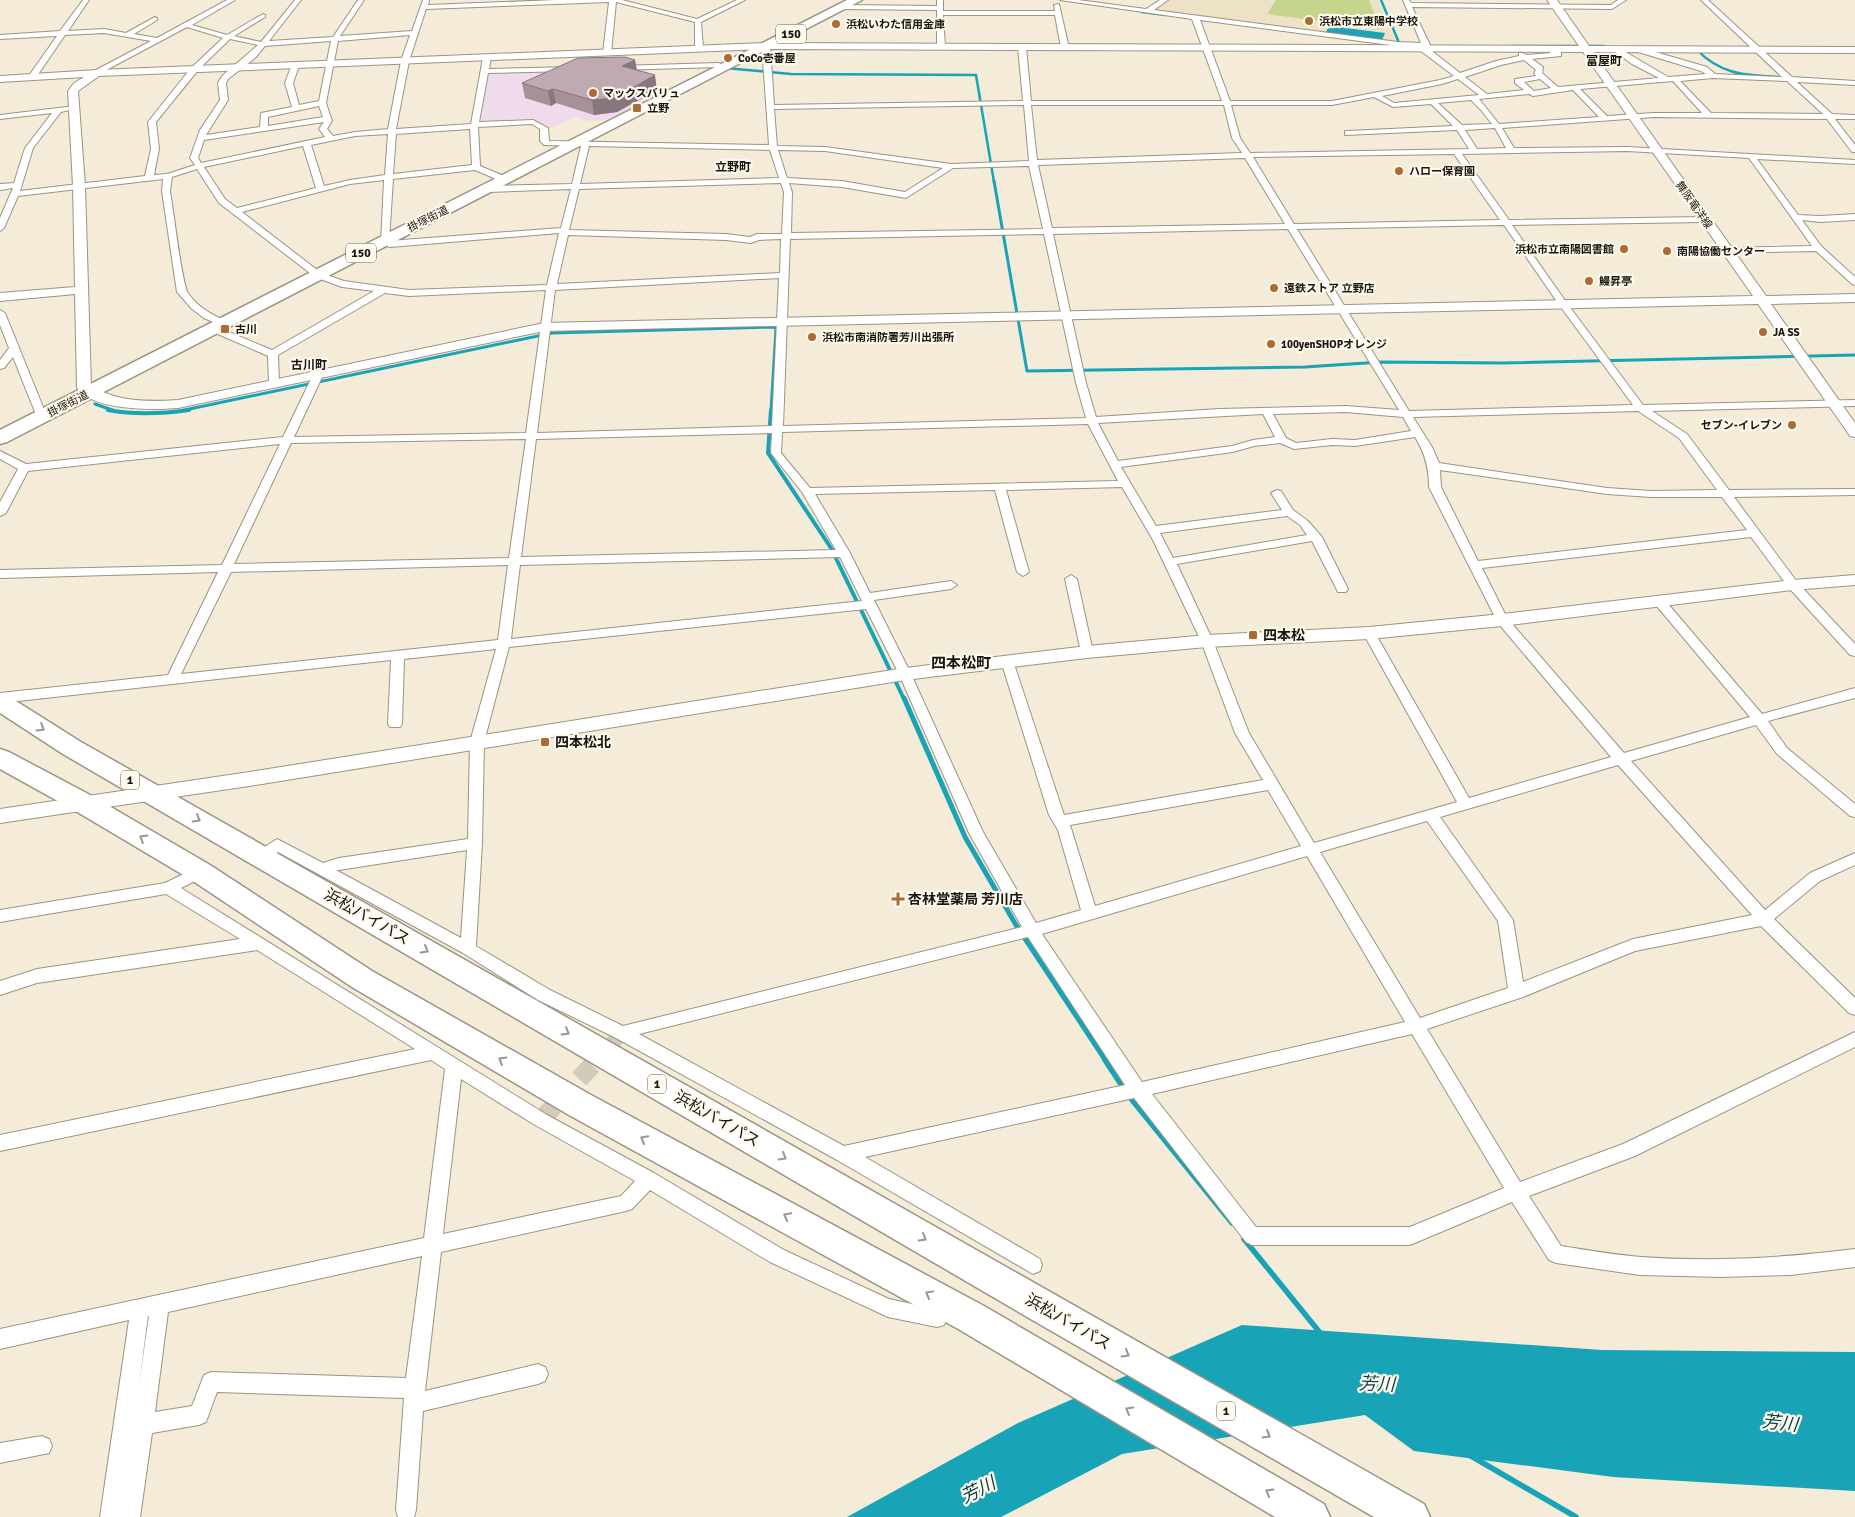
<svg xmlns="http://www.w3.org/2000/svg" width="1855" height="1517" font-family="Signika,'Noto Sans JP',sans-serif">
  <rect width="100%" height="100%" fill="#f4ebd8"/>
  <path fill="#efdbeb" d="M587 69H650L630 80 669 91 614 119 587 121 576 117 550 128 545 124 532 121 480 123 489 73Z"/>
  <path fill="#ede1c6" d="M1169 0H1378L1396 42 1154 10Z"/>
  <path fill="#c6d58d" d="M1276 0H1369L1380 29 1267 14Z"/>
  <path fill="#19a3b7" d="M1329 26 1385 33 1382 40 1326 32Z
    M1242 1325 1602 1350 1855 1352V1491L1613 1477 1414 1451 1365 1415 1122 1454 1001 1517H847L1018 1423Z"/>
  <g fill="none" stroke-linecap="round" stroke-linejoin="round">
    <path stroke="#19a3b7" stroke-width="2.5" d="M1381 0 1400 45
      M1147 9 1142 12 1166 15
      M1512 46H1604
      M1696 49C1721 75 1745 75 1779 77
      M725 68 791 74 976 75 994 182"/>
    <path stroke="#19a3b7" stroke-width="3" d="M994 181 1027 371 1305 367 1381 362 1503 363 1855 355
      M95 404 115 411
      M180 411 552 333 774 327 776 329 771 411"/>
    <path stroke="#19a3b7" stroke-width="4" d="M108 410C135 415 161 414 189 410
      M771 410 768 453 831 548 904 699"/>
    <path stroke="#19a3b7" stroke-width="5" d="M904 698 965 837 1016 925 1106 1061"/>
    <path stroke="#19a3b7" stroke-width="5.5" d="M1105 1060 1124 1089
      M1128 1095 1232 1223
      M1244 1239 1321 1334
      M1471 1456 1576 1517"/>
    <path stroke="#d3cbba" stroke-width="15" stroke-dasharray="15 8" stroke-linecap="butt" d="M596 1061 622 1033"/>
    <path stroke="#d3cbba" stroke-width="19" stroke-dasharray="19 9" stroke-linecap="butt" d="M541 1120 597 1060"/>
    <defs>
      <path id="street" d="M83 0H89L68 31 104 29 126 33 155 17 157 18V20L134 34 157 38 227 0H235L192 25 227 35 263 14 265 15V17L234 36 261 42 295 0H301L269 41 333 37 358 0H364L340 36 412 31 423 0H429L428 5 556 0H622L697 19 737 0H745L701 22 703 49 699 51 695 49V22L616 2 611 53 607 55 603 53 609 2 426 9 409 61 396 129 471 124 483 58 487 56 491 58 489 69 574 67V71H571L488 73 479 122 533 120 548 128 549 141 769 145 762 46 766 44 770 46 774 105 1023 101 1018 47 1022 45 1026 47 1031 101H1222L1192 19 1060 0H1078L1146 9 1160 0H1168L1154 10 1398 42 1421 43 1403 0H1409L1411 3 1611 5 1618 0H1626L1612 9 1412 7 1430 45 1428 48 1460 73 1496 61 1519 56V53H1522L1527 55 1551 53 1546 49 1550 47 1561 52V56L1532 59 1543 67 1542 73 1558 87 1659 78 1632 64 1614 51 1613 49 1617 47 1668 77 1706 74 1701 71 1635 51 1634 49 1638 47 1707 67 1715 74 1782 77 1701 0H1708L1792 77 1855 81V85L1797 82 1832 114 1855 115V119H1835L1855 145V152H1852L1827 119 1654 117 1502 128 1514 148 1627 147 1855 160V164L1757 159 1798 215 1821 216 1855 214V220L1821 222 1802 220 1821 246 1855 277V285L1852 284 1816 251 1724 253V249L1727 248 1812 246 1749 158 1627 151 1462 154 1509 220 1707 217 1708 219 1704 222 1512 225 1566 302 1643 405 1855 400V406L1652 411 1687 434 1729 490 1855 489V495L1734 497 1797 582 1855 644V656L1850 655 1789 588 1751 537 1482 568 1507 618 1624 753 1750 717 1655 604 1653 601 1655 598H1663L1762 714 1855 688V698L1768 721 1787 748 1855 804V817L1850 816 1777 754 1756 725 1631 761 1765 910 1810 873 1855 853V865L1820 881 1774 919 1855 998V1015L1849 1013 1761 926 1635 951 1523 997 1427 1029 1520 1182 1623 1144 1855 1032V1047L1635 1156 1529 1196 1561 1246C1588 1250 1614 1255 1641 1257 1713 1262 1784 1258 1855 1249V1267L1791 1275 1721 1277 1640 1275 1556 1263 1549 1260 1512 1202 1410 1245H1252L1246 1242 1134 1098 865 1157 1040 1259 1042 1265 1040 1271 1033 1274 837 1160 616 1038 538 1000 463 953 278 852C271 857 266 863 257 860L255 856 257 852 277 839 323 863 339 858 468 839 470 742 496 649 404 659 402 724 400 727H390L388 724 391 660 0 703V693L168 675 218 572 0 578V570L222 565 280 444 28 471 6 513 0 516V502L18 469 0 459V451L26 464 283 437 313 375 318 372 323 375 294 437 526 433 546 290 409 296 385 293 278 355 279 384 274 387 269 384 268 356 211 331V327H217L272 350 374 291 342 287 315 277 219 203 197 169 172 177 170 191C173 207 182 285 188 293 198 308 213 315 228 322V326H222L204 318 192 309 177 292 162 191 163 179 18 196 4 228 0 231V218L13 188 0 190V184L14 183 25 148 52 113 0 119V115L75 106 79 108 61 112 33 148 20 191 145 176 151 149 148 122 191 68 223 38 187 27 97 75 93 73 94 71 151 41 104 33 65 35 35 79H29L28 77 57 36 0 39V35L60 31ZM1200 20 1398 46 1421 47V51L1454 76 1440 80 1332 101H1230ZM410 35 401 61 388 129 355 132 333 136 327 129 332 121 326 103 338 41ZM230 39 258 45 222 76 218 83 220 100 200 130 190 158 195 165 167 174 154 175 159 149 156 122 199 69ZM331 41 319 101 299 105 293 83 299 66 292 64 285 83 292 107 261 113 260 127 206 135 228 100 226 83 228 79 255 58 265 46ZM1524 60 1536 70 1534 73 1536 76 1515 79V83L1524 90 1487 94 1465 77 1501 65ZM1713 78 1787 81 1823 114 1711 113 1680 81ZM1458 79 1479 95 1394 103 1382 96 1442 84ZM1540 79 1551 88 1534 91 1524 82ZM1673 81 1702 113H1654L1607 116 1580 89ZM1573 90 1599 117 1499 124 1479 99 1529 94 1533 96ZM1374 97 1393 107 1431 104 1453 126 1348 131H1345V135L1457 130 1469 149 1250 153 1240 138 1231 105H1332ZM1471 100 1481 110 1492 124 1462 125 1438 103ZM1024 105 1029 161 951 164 825 147 777 146 774 109ZM1031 105H1224L1232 138 1242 153 1037 160ZM319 106 323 117 268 126V117ZM324 122 319 129 325 137 201 163 198 158 204 140ZM532 124 540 129V141L544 145 581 146 572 184 487 186 483 189 487 192 571 189 561 228 389 241 393 179 475 170 503 182H509V178L480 166 478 127ZM1495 128 1506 148 1477 149 1465 130ZM470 129 472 165 393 174 396 134ZM388 134 385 175 350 180 324 186 311 145 355 136ZM303 146 316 188 237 208 225 199 204 167ZM589 146 770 150 779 178 580 184ZM778 150 825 151 943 168 905 192 842 181 787 178ZM1454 154 1500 220 1294 224 1253 157ZM1245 158 1285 224 1052 228 1038 165ZM1029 166 1043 229 791 233 792 192 789 183 842 187 906 198 953 168ZM384 180 381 244 390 247 559 233 547 285 409 290 344 281 321 273 242 212 350 184ZM781 183 784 192 782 234H757L750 237 726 234 569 230 579 189ZM1504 225 1560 306 1633 405 1409 411 1297 229ZM1288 229 1399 410 1346 406 1219 409 1096 417 1086 383 1053 234ZM1044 234 1076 383 1086 418 783 426 790 239ZM568 235 726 240 751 243 759 240 781 239 780 273 557 284ZM779 278 772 426 537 433 555 290ZM1638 411 1679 438 1717 490 1651 491 1607 488 1439 463 1432 447 1413 417ZM1346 412 1403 417 1411 431 1355 440 1332 439 1296 443 1286 438 1273 414ZM1263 414 1275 437 1253 440 1232 446 1118 461 1098 423ZM1088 424 1118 481 810 488 781 453 782 432ZM772 433 771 453 802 492 836 550 521 557 536 439ZM1415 437C1425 453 1429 468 1429 487L1498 623 1611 757 1469 798 1375 633 1369 629 1365 630 1363 633 1457 802 1314 843 1249 733 1213 641 1177 564 1312 541 1338 592H1346L1348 589 1322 537 1308 521 1293 510 1281 491 1277 490 1271 493 1282 510 1156 526 1121 467 1233 452 1254 446 1280 443 1294 449 1332 445 1355 446ZM526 439 509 558 234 564 291 443ZM1440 470 1607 494 1651 497H1722L1747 530 1478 561 1441 487ZM1122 487 1153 540 1201 641 1235 733 1263 780 1064 815 1013 661 1007 657 1002 658 1001 661 1049 815 1058 830 1081 910 1036 923 983 832 911 674 874 600 951 589 957 585 951 581 870 593 850 553 815 494 995 490 1017 572 1023 576 1029 572 1006 490ZM1287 516 1300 525 1307 535 1173 558 1160 533ZM840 557 862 601 511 639 520 565ZM508 565 498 640 181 674 231 572ZM866 609 899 674 969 833 1022 927 623 1026 550 990 476 946 482 843 484 742 509 647ZM1618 765 1752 915 1633 939 1523 982 1513 920 1440 817ZM1268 790 1301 846 1095 906 1070 825ZM1427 821 1498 921 1508 988 1420 1018 1320 852ZM467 850 461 938 336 870H339ZM1307 856 1405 1022 1142 1082 1042 934ZM1028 937 1125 1085 844 1146 639 1034ZM1412 1034 1504 1188 1410 1227H1256L1152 1094Z
        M937 0H943V11H1055L1054 5 1059 4 1069 48 1065 50 1061 48 1055 15H943L945 47 941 49 937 47V10L842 9 839 7 842 5 937 6Z
        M718 63 730 67 726 69 718 67 618 70 614 68 618 66Z
        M0 310 5 313 47 417 46 419H38L37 417 13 357 4 368 0 369V360L9 348 0 325Z
        M1071 575 1077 579 1093 652 1087 656 1081 652 1065 579Z
        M200 866 205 868 207 872 205 876 181 888 547 1115 654 1173 784 1250 889 1299 944 1311 947 1318 944 1325 937 1327 888 1317 770 1262 650 1190 632 1209 626 1211 441 1252 425 1391 538 1364 545 1367 548 1374 545 1381 538 1384 423 1411 416 1510 414 1517H398L396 1510 404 1398 217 1392 206 1422 199 1425 152 1433 140 1517H100L129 1320 0 1349V1329L424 1238 445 1069 431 1060 0 1151V1135L415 1049 257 950 37 983 0 995V981L37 969 240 939 166 894 0 922V910L165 883ZM461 1079 535 1125 635 1181 621 1196 443 1234ZM422 1256 406 1378 211 1372 204 1375 192 1406 155 1412 168 1312ZM148 1316H149L139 1385Z
        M42 1436 49 1439 52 1446 49 1453 0 1463V1443Z"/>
      <path id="secondary" d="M1547 0H1557L1589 46 1855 47V53L1593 52 1766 296 1855 294V302L1771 304 1855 423V437L1850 436 1758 304 544 331 178 408C152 410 94 411 77 388L75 294 0 301V293L75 287 73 186 68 91 74 83 84 77 0 82V76L97 70 766 43 1579 46ZM766 49 1583 52 1753 296 544 323 178 400C147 402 118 402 91 386L85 186 78 91 99 76Z
        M1855 575V585L1793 590 1502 626 1369 639 1207 647 1087 658 905 680 262 784 0 823V809L262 770 905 668 1087 646 1207 635 1369 627 1502 614 1793 580Z"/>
      <path id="highway" d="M847 0H862L7 442 0 444V430Z
        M0 694 8 696 81 742 1424 1504 1430 1517H1374L1041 1325 63 754 0 713Z
        M0 749 9 752 92 796 210 865 372 971 591 1095 984 1306 1324 1504 1330 1517H1275L960 1330 569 1115 352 987 190 879 74 810 0 769Z"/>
    </defs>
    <use href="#street" stroke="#9c9381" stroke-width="2"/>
    <use href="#secondary" stroke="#9c9381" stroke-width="2"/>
    <use href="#highway" stroke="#9c9381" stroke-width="3"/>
    <use href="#street" fill="#fff" fill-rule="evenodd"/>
    <use href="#secondary" fill="#fff" fill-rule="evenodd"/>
    <use href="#highway" fill="#fff" fill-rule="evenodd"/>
  </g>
  <path fill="#a59299" d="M635 60 637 70 657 90 617 112 594 115 556 103 551 106 525 98 522 83Z"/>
  <path fill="#86777d" d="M635 60 637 74 622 66Z
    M655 75 657 90 617 112 594 115 592 100Z
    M553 89 556 103 551 106 548 91Z"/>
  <path fill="#c0aab2" stroke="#86777d" d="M625 57 635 60 622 66 655 75 615 98 592 100 553 89 548 91 522 83 578 58Z"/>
  <defs><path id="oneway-chevron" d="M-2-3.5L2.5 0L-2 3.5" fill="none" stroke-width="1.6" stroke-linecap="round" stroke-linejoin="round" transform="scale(1.25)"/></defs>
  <g stroke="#989693">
    <use href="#oneway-chevron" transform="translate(41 728) rotate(32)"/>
    <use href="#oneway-chevron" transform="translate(197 819) rotate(30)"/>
    <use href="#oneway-chevron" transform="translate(143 838) rotate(-149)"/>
    <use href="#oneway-chevron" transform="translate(425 950) rotate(30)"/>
    <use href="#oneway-chevron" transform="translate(566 1032) rotate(30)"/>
    <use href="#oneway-chevron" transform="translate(502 1060) rotate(-150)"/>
    <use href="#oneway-chevron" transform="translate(644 1139) rotate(-152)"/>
    <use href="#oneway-chevron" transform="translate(783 1157) rotate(30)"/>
    <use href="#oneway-chevron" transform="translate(787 1216) rotate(-152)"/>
    <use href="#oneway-chevron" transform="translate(923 1238) rotate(30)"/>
    <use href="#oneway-chevron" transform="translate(929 1294) rotate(-151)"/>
    <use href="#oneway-chevron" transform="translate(1126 1354) rotate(30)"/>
    <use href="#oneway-chevron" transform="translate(1129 1410) rotate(-150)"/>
    <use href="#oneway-chevron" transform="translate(1267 1435) rotate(30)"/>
    <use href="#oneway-chevron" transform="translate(1269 1492) rotate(-150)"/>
  </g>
  <g fill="#ab6c33" stroke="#fef9ed" stroke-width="2">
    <circle cx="1309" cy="21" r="5"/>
    <circle cx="836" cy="24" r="5"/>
    <circle cx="728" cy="58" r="5"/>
    <circle cx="593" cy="93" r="5"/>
    <rect x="632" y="103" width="10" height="10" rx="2.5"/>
    <circle cx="1399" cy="171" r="5"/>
    <circle cx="1624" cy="249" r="5"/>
    <circle cx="1667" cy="251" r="5"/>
    <circle cx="1589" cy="281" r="5"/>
    <circle cx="1274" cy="288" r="5"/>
    <rect x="220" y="324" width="10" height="10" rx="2.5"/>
    <circle cx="1763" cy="332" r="5"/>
    <circle cx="812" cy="337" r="5"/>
    <circle cx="1271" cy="344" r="5"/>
    <circle cx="1792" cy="425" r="5"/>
    <rect x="1248" y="630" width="10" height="10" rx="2.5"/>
    <rect x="540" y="737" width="10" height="10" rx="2.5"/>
    <path d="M895.5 891.5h5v5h5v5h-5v5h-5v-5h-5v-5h5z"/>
  </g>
  <g text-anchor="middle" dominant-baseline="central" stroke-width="4.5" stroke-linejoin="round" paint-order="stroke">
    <g font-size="11" font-weight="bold" fill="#19160f" stroke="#fef9ed" text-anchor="start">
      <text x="1319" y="21">浜松市立東陽中学校</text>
      <text x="846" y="24">浜松いわた信用金庫</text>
      <text x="738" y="58">CoCo壱番屋</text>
      <text x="603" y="93">マックスバリュ</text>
      <text x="647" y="108">立野</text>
      <text x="1409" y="171">ハロー保育園</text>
      <text x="1614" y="249" text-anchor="end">浜松市立南陽図書館</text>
      <text x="1677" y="251">南陽協働センター</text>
      <text x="1599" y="281">鰻昇亭</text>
      <text x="1284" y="288">遠鉄ストア 立野店</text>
      <text x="235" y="329">古川</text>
      <text x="1773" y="332">JA SS</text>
      <text x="822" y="337">浜松市南消防署芳川出張所</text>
      <text x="1281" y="344">100yenSHOPオレンジ</text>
      <text x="1782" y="425" text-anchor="end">セブン-イレブン</text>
    </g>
    <g font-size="11" fill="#19160f" stroke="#fef9ed">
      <text transform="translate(1694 205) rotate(55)">舞阪竜洋線</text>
      <text transform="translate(428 219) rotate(-27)">掛塚街道</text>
      <text transform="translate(68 404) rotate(-27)">掛塚街道</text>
    </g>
    <g fill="#fef9ed" stroke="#5e5a52" stroke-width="1">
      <rect x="776" y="24.5" width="30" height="19" rx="4"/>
      <rect x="346" y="243.5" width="30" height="19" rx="4"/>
      <rect x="121" y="770.5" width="18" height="19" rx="4"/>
      <rect x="648" y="1074.5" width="18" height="19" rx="4"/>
      <rect x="1217" y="1401.5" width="18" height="19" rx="4"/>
    </g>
    <g font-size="12" font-weight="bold" fill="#19160f">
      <text x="791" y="34">150</text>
      <text x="361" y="253">150</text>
      <text x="130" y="780">1</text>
      <text x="657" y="1084">1</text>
      <text x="1226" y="1411">1</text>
    </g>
    <g font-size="12" font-weight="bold" fill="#19160f" stroke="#fef9ed">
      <text x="1604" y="61">富屋町</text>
      <text x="733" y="167">立野町</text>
      <text x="309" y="365">古川町</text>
    </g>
    <g font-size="14" font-weight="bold" fill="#19160f" stroke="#fef9ed" text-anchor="start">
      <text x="1263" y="635">四本松</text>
      <text x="555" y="742">四本松北</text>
      <text x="908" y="899">杏林堂薬局 芳川店</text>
    </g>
    <g font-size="15" font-weight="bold" fill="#19160f" stroke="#fef9ed">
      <text x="961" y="663">四本松町</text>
    </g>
    <g font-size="16" fill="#19160f" stroke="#fef9ed">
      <text transform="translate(367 917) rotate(30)">浜松バイパス</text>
      <text transform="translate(717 1119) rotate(30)">浜松バイパス</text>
      <text transform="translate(1068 1322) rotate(30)">浜松バイパス</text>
    </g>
    <g font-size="18" font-style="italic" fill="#074049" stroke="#fef9ed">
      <text transform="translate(1377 1384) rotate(2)">芳川</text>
      <text transform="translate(1780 1423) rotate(6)">芳川</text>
      <text transform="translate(978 1490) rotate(-27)">芳川</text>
    </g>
  </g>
</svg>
